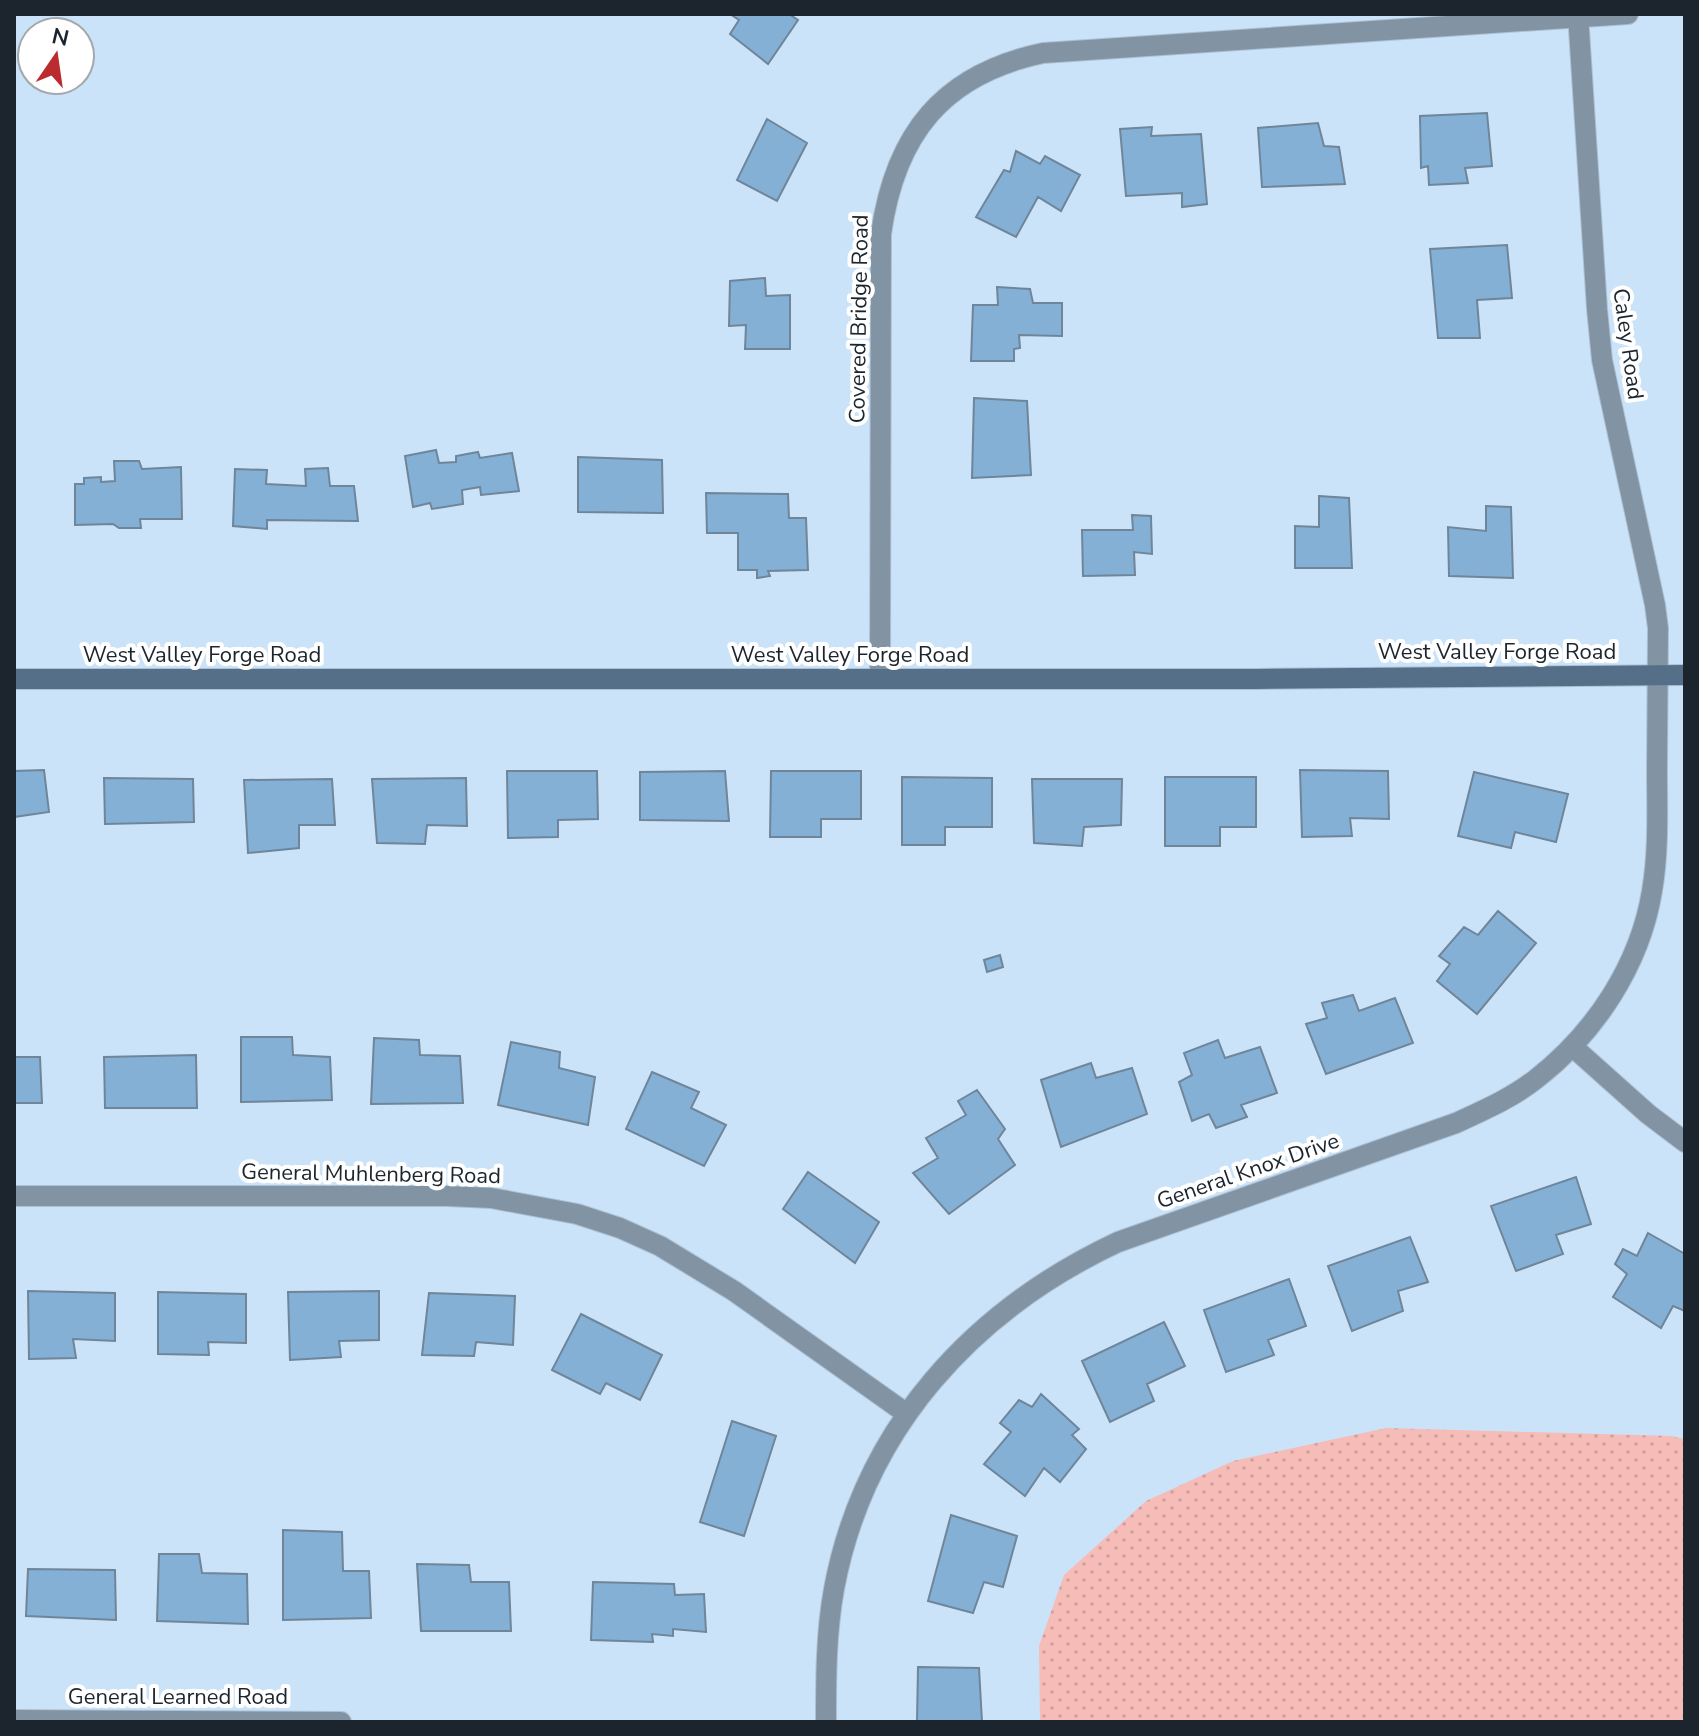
<svg xmlns="http://www.w3.org/2000/svg" width="1699" height="1736" font-family="'Nunito Sans',sans-serif">
  <defs>
    <pattern id="park-dots" width="8" height="8" patternUnits="userSpaceOnUse" patternTransform="scale(2)"><rect width="8" height="8" fill="#f6bcb7"/><path d="M2 2h.1M6 6h.1" fill="none" stroke="#d2a19e" stroke-width="1.8" stroke-linecap="round"/></pattern>
  </defs>
  <rect width="100%" height="100%" fill="#cbe3f9"/>
  <path fill="url(#park-dots)" d="M1386 1428 1671 1436 1685 1439V1722H1040L1039 1646 1064 1575 1146 1501 1233 1461Z"/>
  <path fill="#85b0d5" stroke="#6f8599" stroke-width="2" d="M730 14H789L798 20 768 64 730 34 739 20Z
    M1487 113 1492 166 1465 168 1468 183 1429 185 1428 166 1421 168 1420 116Z
    M767 119 807 143 777 201 737 180Z
    M1318 123 1324 146 1339 147 1345 184 1262 187 1258 128Z
    M1152 127 1151 136 1201 134 1207 204 1182 207V193L1126 196 1120 129Z
    M1016 151 1040 164 1045 156 1080 175 1061 211 1038 197 1016 237 976 217 1004 170 1010 172Z
    M1507 245 1512 298 1477 300 1480 338H1438L1430 249Z
    M765 278 766 296 790 295V349H745L746 325 729 326 730 281Z
    M997 287 1030 289 1033 303H1062V336L1019 335 1020 348 1014 349V361H971L973 305H998Z
    M974 398 1027 401 1031 475 972 478Z
    M436 450 439 463 456 462V456L478 452 480 458 512 453 519 491 481 495 480 487 462 490 463 504 432 509 430 503 413 507 405 456Z
    M578 457 662 460 663 513 578 512Z
    M114 461H139L142 469 181 467 182 519H140L141 528H119L113 524 75 525V484H84V478L101 477V482L115 481Z
    M328 468 330 486H354L358 521 267 520V529L233 526 235 469 267 470 266 484 306 486 305 469Z
    M706 493 788 494 789 518H806L808 570 768 571 770 576 757 578V570H738V533H707Z
    M1319 496 1349 498 1352 568H1295V526L1319 527Z
    M1486 506 1511 507 1513 578 1449 576 1448 527 1486 531Z
    M1132 515 1151 516 1152 554 1134 552 1135 575 1083 576 1082 530H1133Z
    M44 770 49 812 14 817V771Z
    M1300 770 1388 771 1389 819 1350 818 1352 836 1302 837Z
    M507 771H597L598 819 558 820V837L508 838Z
    M725 771 729 821 640 820V772Z
    M771 771H861V819H821V837H770Z
    M1474 772 1568 794 1556 842 1515 832 1511 848 1458 836Z
    M902 777 992 778V827H945V845H902Z
    M1165 777H1256V827H1220V846H1165Z
    M104 778 193 779 194 822 105 824Z
    M466 778 467 826 427 825 425 844 377 843 372 779Z
    M332 779 335 825H299V848L248 853 244 780Z
    M1032 779H1122L1121 825 1084 827 1082 846 1034 843Z
    M1498 911 1536 943 1477 1014 1437 981 1450 964 1439 956 1464 927 1478 935Z
    M1000 955 1003 967 987 972 984 960Z
    M1353 995 1359 1011 1395 998 1413 1043 1326 1074 1306 1024 1327 1018 1322 1003Z
    M241 1037H292L293 1055 330 1057 332 1100 241 1102Z
    M374 1038 419 1040 420 1055 460 1056 463 1103 371 1104Z
    M1218 1040 1225 1058 1260 1047 1277 1093 1241 1105 1247 1117 1216 1128 1209 1114 1192 1121 1179 1082 1192 1075 1184 1053Z
    M511 1042 560 1052 559 1068 595 1077 588 1125 498 1105Z
    M196 1055 197 1108H105L104 1057Z
    M14 1057H40L42 1103H14Z
    M1091 1063 1096 1078 1132 1068 1147 1114 1061 1147 1041 1080Z
    M652 1072 699 1092 691 1108 726 1125 704 1166 626 1129Z
    M977 1090 1005 1129 998 1139 1015 1165 949 1214 913 1173 938 1158 926 1138 966 1115 958 1101Z
    M808 1172 879 1222 855 1263 783 1209Z
    M1576 1177 1591 1224 1556 1235 1563 1254 1516 1271 1491 1206Z
    M1648 1233 1685 1254V1311L1673 1306 1661 1328 1613 1297 1627 1274 1615 1264 1623 1249 1637 1256Z
    M1410 1237 1428 1282 1398 1291 1403 1311 1352 1331 1328 1266Z
    M1289 1279 1306 1326 1268 1340 1274 1355 1226 1372 1204 1310Z
    M28 1291 115 1293V1341L73 1339 76 1358 29 1359Z
    M379 1291V1340L339 1341 341 1357 290 1360 288 1292Z
    M158 1292 246 1294V1343L208 1342 209 1355 158 1354Z
    M429 1293 515 1296 513 1345 476 1342 474 1356 422 1355Z
    M581 1314 662 1355 640 1400 606 1383 600 1394 552 1370Z
    M1164 1322 1185 1366 1147 1384 1154 1401 1110 1422 1082 1361Z
    M1041 1394 1079 1429 1072 1435 1086 1449 1060 1482 1044 1468 1025 1496 984 1464 1011 1432 1000 1423 1019 1400 1032 1407Z
    M732 1421 776 1436 744 1536 700 1522Z
    M951 1515 1017 1536 1003 1587 984 1582 973 1613 928 1601Z
    M283 1530 342 1532 343 1571H369L371 1618 283 1620Z
    M159 1554H199L202 1573 247 1574 248 1624 157 1621Z
    M417 1564 469 1565 471 1582H509L511 1631H421Z
    M28 1569 115 1570 116 1620 26 1616Z
    M593 1582 674 1584 675 1595 704 1594 706 1632 673 1629V1636L652 1634 653 1642 591 1640Z
    M918 1667 979 1668 982 1722H917Z"/>
  <g fill="none" stroke-linecap="round" stroke-linejoin="round">
    <defs>
      <path id="street" d="M880 679 881 234C895 134 943 74 1043 53L1628 14
        M1573 1047 1648 1114 1685 1142
        M14 1196H446L491 1198 577 1214 620 1228 660 1246 734 1291 907 1414
        M14 1720 341 1722
        M826 1722C826 1677 826 1633 834 1589 864 1428 973 1310 1118 1242L1456 1123C1484 1110 1512 1098 1536 1079 1595 1033 1640 965 1652 891 1659 850 1657 810 1657 769 1657 722 1658 675 1658 628L1655 605 1602 360 1597 309 1578 14"/>
      <path id="secondary" d="M14 679H1256L1685 675"/>
    </defs>
    <use href="#street" stroke="#acc1d4" stroke-width="22"/>
    <use href="#secondary" stroke="#acc1d4" stroke-width="22"/>
    <use href="#street" stroke="#8294a4" stroke-width="20"/>
    <use href="#secondary" stroke="#546f87" stroke-width="20"/>
  </g>
  <g text-anchor="middle" dominant-baseline="central" stroke-width="8" stroke-linejoin="round" paint-order="stroke">
    <g font-size="22" fill="#1c252d" stroke="#fff">
      <text transform="translate(859 319) rotate(-89)">Covered Bridge Road</text>
      <text transform="translate(1628 344) rotate(82)">Caley Road</text>
      <text x="1497" y="652">West Valley Forge Road</text>
      <text x="202" y="655">West Valley Forge Road</text>
      <text x="850" y="655">West Valley Forge Road</text>
      <text transform="translate(1248 1171) rotate(-19)">General Knox Drive</text>
      <text transform="translate(371 1174) rotate(1)">General Muhlenberg Road</text>
      <text x="178" y="1697">General Learned Road</text>
    </g>
  </g>
  <rect width="1699" height="1736" fill="none" stroke="#1c252d" stroke-width="32"/>
  <g transform="translate(56 56) rotate(13)"><circle r="38" fill="#ffffff" stroke="#a4a8ab" stroke-width="2"/>
  <path d="M0-6L14 30L0 20L-14 30Z" fill="#bb2c2f"/>
  <text y="-12" font-size="22" font-weight="bold" text-anchor="middle" fill="#1c252d">N</text>
  </g>
</svg>
